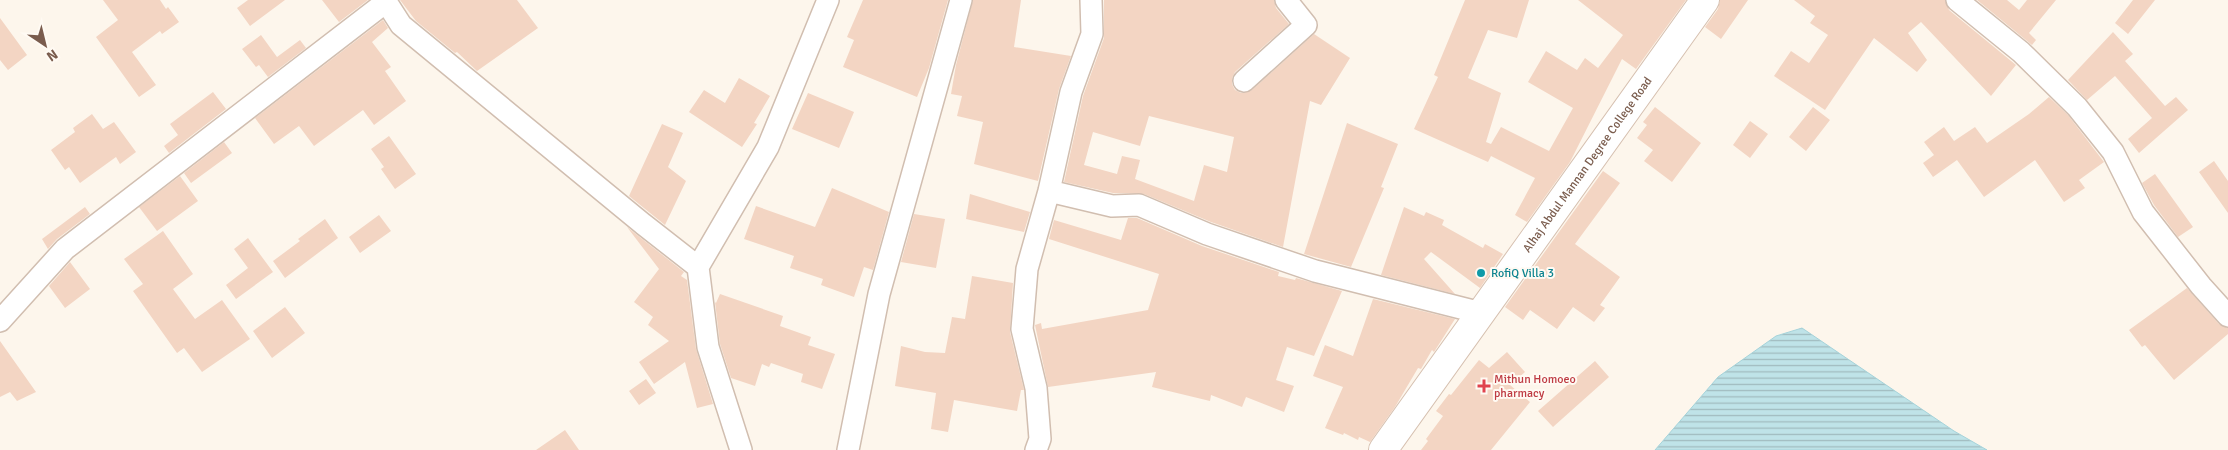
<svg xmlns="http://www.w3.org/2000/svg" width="2228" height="450" font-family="Signika,sans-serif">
  <defs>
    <pattern id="water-rules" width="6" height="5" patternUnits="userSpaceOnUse" patternTransform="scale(1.25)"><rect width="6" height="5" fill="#bfe3e8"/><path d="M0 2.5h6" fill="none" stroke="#a0bbbe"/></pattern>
  </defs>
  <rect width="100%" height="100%" fill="#fdf6ec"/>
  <path fill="url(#water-rules)" stroke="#a5d3da" d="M1802 328 1954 431 1987 450H1655L1718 377 1776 336Z"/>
  <path fill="#f3d5c3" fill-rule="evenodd" d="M103 0H160L166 9 168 7 179 22 162 34 160 31 132 52 156 85 139 97 96 37 118 20Z
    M248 0H285L250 26 237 8Z
    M322 0H368L339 22Z
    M400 0H517L538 28 477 71 457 52 455 53 416 21Z
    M863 0H948L929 68 917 97 843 67 854 40 847 37Z
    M973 0H1021L1014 47 1071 56 1059 89 1038 181 974 164 983 122 957 116 962 96 951 94 956 65Z
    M1104 0H1274L1276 8 1289 24 1235 72 1232 78V84L1235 90 1241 93 1252 90 1314 34 1350 58 1321 105 1310 101 1283 247 1211 222 1144 194 1113 193 1064 182 1083 96 1104 38ZM1149 116 1234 137 1227 172 1204 165 1194 201 1135 179 1140 160 1122 156 1117 174 1084 165 1093 132 1140 146Z
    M1465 0H1529L1517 38 1488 30 1468 78 1501 93 1486 142 1491 144 1501 127 1549 151 1573 108 1528 82 1546 51 1577 70 1585 58 1598 68 1623 35 1578 0H1686L1636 69 1622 59 1570 162 1527 222 1515 215 1535 178 1491 156 1488 162 1414 129 1438 77 1434 75Z
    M1720 0H1748L1721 39 1705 27 1718 9Z
    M1794 0H1945L1949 10 2016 65 1991 96 1921 22 1908 33 1927 60 1917 72 1874 38 1825 110 1774 76 1791 51 1809 63 1828 35 1810 23 1815 16Z
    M1977 0H2007L2019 10 2027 0H2056L2029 33 2036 40 2032 45Z
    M2133 0H2155L2128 34 2115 23Z
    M0 18 27 55 8 70 0 60Z
    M383 20 388 28 372 42 391 67 385 71 406 101 374 125 363 110 314 146 299 126 274 144 255 118Z
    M2113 32 2133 54 2125 61 2165 106 2176 97 2188 110 2139 153 2128 139 2152 118 2115 76 2087 100 2068 80Z
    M261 35 277 57 300 40 306 48 268 77 259 65 256 67 242 49Z
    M739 78 770 96 754 123 757 124 742 147 689 112 704 90 725 103Z
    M213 92 226 109 169 153 164 146 178 135 170 124Z
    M808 93 854 112 839 148 792 129Z
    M2049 97 2068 115 2104 162 2079 180 2085 188 2064 202 2035 160 1984 197 1957 160 1933 177 1923 163 1934 155 1924 142 1944 127 1954 141 1975 127 1987 143 2029 114Z
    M1655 107 1701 143 1672 182 1644 161 1653 150 1637 138 1647 125 1643 122Z
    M1813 107 1830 120 1806 151 1789 137Z
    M92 114 103 129 114 122 136 152 120 164 116 157 80 183 69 167 65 170 51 150 75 132 73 128Z
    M1750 121 1768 134 1750 158 1733 145Z
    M1347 123 1398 144 1381 187 1384 188 1351 267 1304 254Z
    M662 124 683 133 668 167 686 181 665 225 629 196Z
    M389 136 416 174 395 189 381 169 384 167 371 149Z
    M224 142 232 153 191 183 184 173Z
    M2214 161 2228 181V213L2199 172Z
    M1603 171 1620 183 1575 244 1620 277 1600 305 1605 308 1594 322 1573 307 1557 329 1530 310 1523 320 1505 307Z
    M2155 174 2193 227 2178 237 2154 205 2142 183Z
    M180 176 198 201 157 231 139 207Z
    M832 188 889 212 873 270 864 267 854 297 821 285 823 279 790 268 794 256 744 239 756 206 815 227Z
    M970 194 1030 212 1024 232 966 219Z
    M85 207 90 214 57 239 48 249 42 239Z
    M1404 207 1424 216 1426 212 1444 220 1442 225 1483 248 1485 244 1503 254 1480 288 1431 252 1424 259 1455 294 1381 275Z
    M914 214 945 219 936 268 901 262Z
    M379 215 391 231 360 253 349 237Z
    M1128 218H1137L1202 246 1279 272 1278 276 1295 280 1296 278 1342 291 1314 356 1287 347 1276 380 1294 386 1284 412 1246 397 1242 407 1211 395 1210 401 1152 387 1156 372 1048 387 1035 325 1041 323 1042 329 1148 310 1159 274 1049 239 1054 220 1121 240Z
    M325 219 338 238 285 278 273 261 300 241 298 239Z
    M627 227 684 272 681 276 687 280 696 349 713 404 697 408 685 362 654 384 639 362 669 341 648 325 653 317 634 302 659 269Z
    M163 231 193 274 173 289 195 319 222 300 250 339 202 372 184 348 177 353 133 291 143 284 124 259Z
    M248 238 273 272 236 299 226 285 248 268 234 249Z
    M70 262 90 289 65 308 49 286Z
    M972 276 1013 283 1010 332 1024 390H1021L1017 411 954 400 948 432 931 429 936 393 895 386 901 346 925 352 945 353 952 317 965 319Z
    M2187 288 2219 324 2228 328V334L2174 380 2145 345 2142 347 2129 330Z
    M720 294 783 316 780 326 811 337 808 345 835 354 822 389 801 382 803 374 771 363 769 367 762 364 755 386 731 378 720 344 715 302 716 303Z
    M1373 299 1455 319 1434 352 1432 350 1421 369 1418 368 1395 407 1370 442 1359 437 1358 440 1344 433 1343 435 1325 428 1343 387 1313 376 1325 345 1353 356Z
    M285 307 305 333 272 358 253 331Z
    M0 341 36 392 17 401 10 392 0 397Z
    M1507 352 1525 372 1510 385 1530 402 1491 450H1421L1428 441 1426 439 1443 416 1436 411 1449 394 1451 395 1479 360 1489 368Z
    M1595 361 1609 377 1553 427 1538 411Z
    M646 379 656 393 639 405 629 391Z
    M565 430 579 450H536Z"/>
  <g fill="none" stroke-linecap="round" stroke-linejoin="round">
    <defs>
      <path id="street" d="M385 0 401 25 643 224 698 267 708 347 741 450
        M1957 0 2021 52 2077 107 2113 152 2143 212 2201 286 2228 316
        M1244 81 1306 25 1286 0
        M1049 191 1112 206 1139 205 1207 234 1315 271 1481 313
        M698 267 768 147 828 0
        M0 321 65 249 386 2
        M848 450 879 294 961 0
        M1036 450 1040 439 1036 388 1022 329 1027 269 1049 191 1071 92 1092 34 1091 0"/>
      <g id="secondary">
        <path id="s1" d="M1383 450 1705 0"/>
      </g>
    </defs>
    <use href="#street" stroke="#d1beb0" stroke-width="24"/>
    <use href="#secondary" stroke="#d6c0b0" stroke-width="30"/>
    <use href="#street" stroke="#fff" stroke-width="21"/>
    <use href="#secondary" stroke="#fff" stroke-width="28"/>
  </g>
  <circle fill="#0f9aa8" stroke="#fffaf3" stroke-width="2" cx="1481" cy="273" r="5"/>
  <path fill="#e0444e" stroke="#fffaf3" stroke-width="2" d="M1481.5 378.5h5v5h5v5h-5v5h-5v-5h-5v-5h5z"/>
  <g text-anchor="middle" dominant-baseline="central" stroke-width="4" stroke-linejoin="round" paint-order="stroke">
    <g font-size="12" fill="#7a5c4d" stroke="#fffaf3">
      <text stroke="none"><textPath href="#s1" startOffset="351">Alhaj Abdul Mannan Degree College Road</textPath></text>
    </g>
    <g font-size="12" fill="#0d838f" stroke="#fffaf3" text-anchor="start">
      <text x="1491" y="273">RofiQ Villa 3</text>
    </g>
    <g font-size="12" fill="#be3a42" stroke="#fffaf3" text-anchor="start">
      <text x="1494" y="379">Mithun Homoeo<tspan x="1494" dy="14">pharmacy</tspan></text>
    </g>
  </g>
  <g transform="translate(45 45) rotate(145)" stroke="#fffaf3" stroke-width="4" paint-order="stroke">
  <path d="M0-4L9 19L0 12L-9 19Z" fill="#7a5c4d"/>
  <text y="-8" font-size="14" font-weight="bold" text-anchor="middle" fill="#7a5c4d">N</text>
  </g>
</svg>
